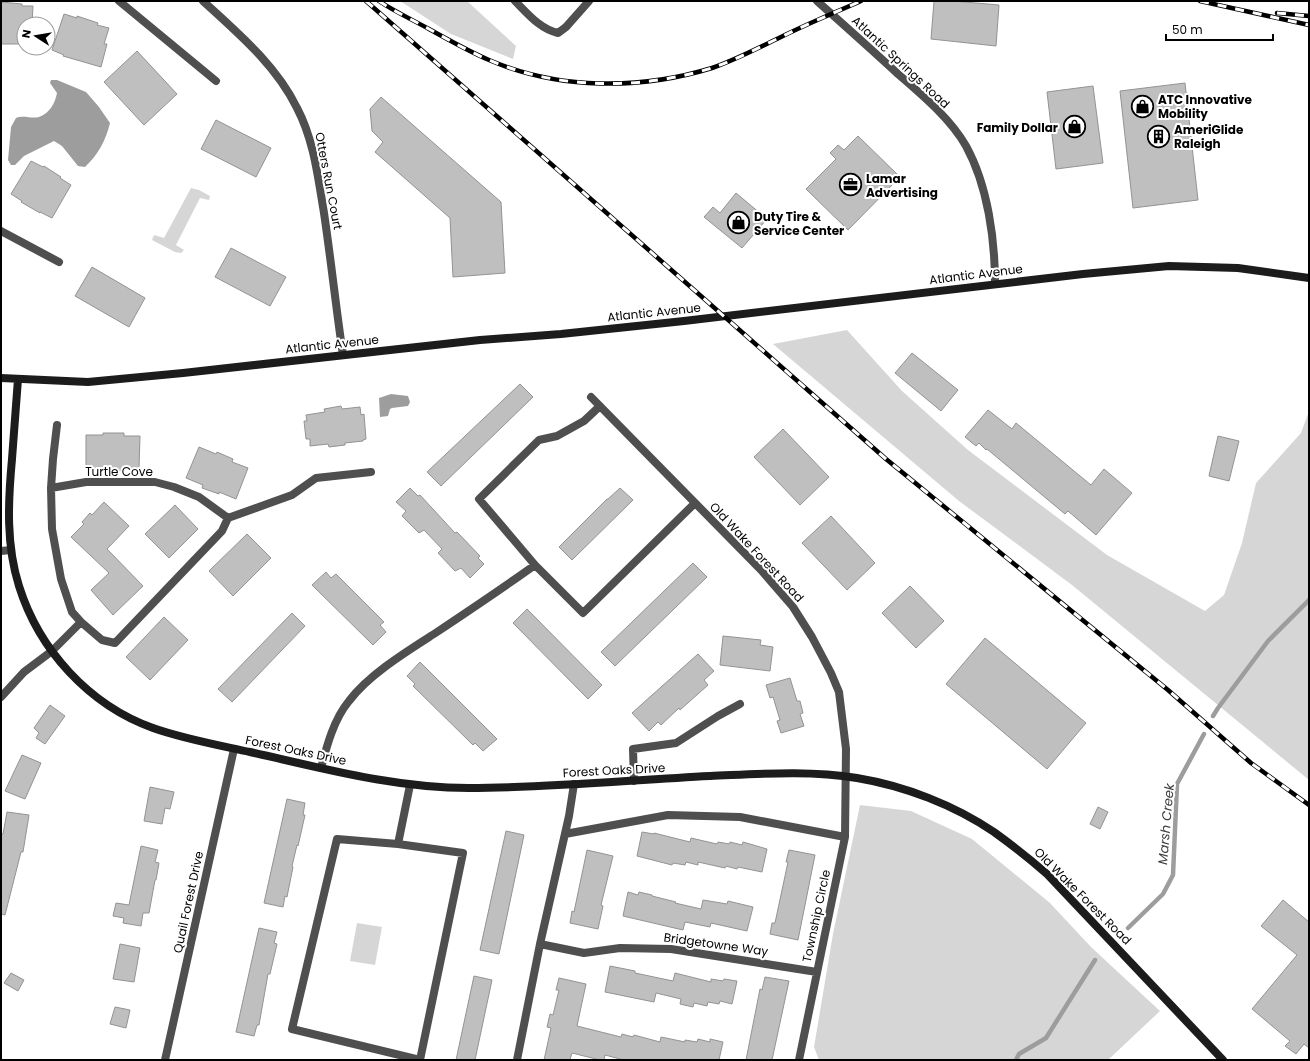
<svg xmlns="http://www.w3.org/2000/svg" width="1310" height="1061" font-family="Poppins,sans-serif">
  <rect width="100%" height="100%" fill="#fff"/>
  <path fill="#d6d6d6" d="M400 1H467L516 46 513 59 451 34Z
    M191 188 199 190 210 196 209 200 200 198 176 245 184 250 181 253 175 252 152 240 154 235 164 238Z
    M847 330 902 391 968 450 1107 555 1205 611 1224 595 1242 543 1256 483 1301 433 1309 411V780L1072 585 959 501 773 344Z
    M860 805 911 811 972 839 1050 903 1091 947 1160 1011 1108 1060H819L814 1047 833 934Z
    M357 923 382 927 375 965 350 961Z"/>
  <path fill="#9d9d9d" d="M51 80H57L86 92 99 107 110 123C106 140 98 155 85 167L78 166 62 146 54 141 24 156 15 165H11L8 160 11 127 16 118C24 115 32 119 39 117 50 113 55 103 57 93L50 83Z
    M391 394 408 396 410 402 408 406 392 408 390 409 388 416 380 417 379 398Z"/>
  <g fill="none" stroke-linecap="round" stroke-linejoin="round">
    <path stroke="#9d9d9d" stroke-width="4.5" d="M1213 716 1218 708 1268 641 1309 600
      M1128 928 1163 894 1173 875 1177 784 1204 734
      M1016 1060 1019 1054 1046 1038 1095 960"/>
  </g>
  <path fill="#bfbfbf" stroke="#939393" d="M934 1H953L999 5 996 46 931 39Z
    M1 2 22 4V6H33L32 24H24V44H1Z
    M64 14 77 18V16L98 23 97 25 109 28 104 44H107L101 67 63 56 64 55 52 50Z
    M137 51 177 94 144 125 104 82Z
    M1185 83 1198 200 1133 208 1120 91Z
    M1093 86 1103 163 1056 169 1047 92Z
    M381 97 501 202 505 273 453 277 450 218 375 152 383 142 372 131 370 109Z
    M216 120 271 148 256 177 201 149Z
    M858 136 900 177 848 230 806 189 836 159 830 153 838 145 844 150Z
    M31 161 43 167 44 166 61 177 60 178 71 185 52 218 40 212V213L21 202 22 201 11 194Z
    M736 193 767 219 742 248 704 217 713 207 720 213Z
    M231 248 286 277 270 306 215 277Z
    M92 267 145 298 129 327 75 296Z
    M912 353 958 390 941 411 895 373Z
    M520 384 533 397 441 486 427 472Z
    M341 406 342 409 360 407 361 415 364 414 366 439 363 440V441L345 443V445L329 447 328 444 310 446V439H306L304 421H307L306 415 325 412 324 409Z
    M988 410 1012 429 1016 423 1091 485 1104 469 1132 493 1096 535 1068 511 1065 514 987 449 986 450 979 443 976 446 965 437Z
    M783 429 829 477 800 505 754 457Z
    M103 433H124V436H140L139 468 121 469V471H104V469H86V435H103Z
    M1218 436 1239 441 1229 481 1209 476Z
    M199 447 216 454 217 452 233 459 232 462 248 468 236 499 219 492V494L202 488 203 485 186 478Z
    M410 488 418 496 420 495 455 533 457 532 480 556 478 558 484 564 470 578 461 568 455 571 438 553 442 549 424 530 419 533 402 516 406 511 396 502Z
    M620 488 633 500 572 560 559 547 607 499H608Z
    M104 502 129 526 107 549 143 586 113 615 91 590 109 573 71 537 84 524 82 522 90 513 92 515Z
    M175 505 198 529 169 558 145 534Z
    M831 516 875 563 847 590 802 543Z
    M247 534 271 558 233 596 209 571Z
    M693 563 707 577 615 666 601 652Z
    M326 572 331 578 336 574 384 622 380 625 386 632 373 645 312 585Z
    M910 586 944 621 916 648 882 613Z
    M527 609 602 685 588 699 513 623Z
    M292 613 305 626 232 702 218 689Z
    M164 617 188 640 150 680 126 657Z
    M723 636 761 640 760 645 773 647 770 671 720 665Z
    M985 638 1086 723 1047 769 946 684Z
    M698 654 714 671 704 680 708 685 680 710 679 708 661 725 658 722 649 731 632 713Z
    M420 662 497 739 483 751 475 743 473 745 413 686 415 684 407 676Z
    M790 678 797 701H800L803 713 800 714 804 726 781 733 777 721 780 720 773 697 770 698 766 685Z
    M50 705 65 716 45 744 36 738 39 733 34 728Z
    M22 755 41 763 25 799 5 791Z
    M150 787 174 792 170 809 165 808 162 824 144 821Z
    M287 799 305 803 303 815H305L298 846 297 845 292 866 293 867 287 897 285 896 283 907 264 903Z
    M1098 807 1108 812 1100 829 1090 824Z
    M7 812 29 815 23 852H21L5 915 1 914V834H3Z
    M506 831 524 835 499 954 480 950Z
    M642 832 654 834V833L690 842 691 838 717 844 718 842 729 844 730 842 742 845 743 842 767 849 762 872 738 867 737 869 726 866 725 868 698 862V865L686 862 685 865 673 863 672 865 637 856Z
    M141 846 158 850 155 862 159 863 156 880H155L149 913H143L141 926 123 923 124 918 113 916 116 903 129 905Z
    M587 850 613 856 601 905 603 906 598 929 570 923 572 911 574 912Z
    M789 850 815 855 798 940 770 934 772 923H775L788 862H786Z
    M628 892 638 895 639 892 652 895V896L676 902 675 903 701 909 703 900 727 904 728 901 753 907 747 931 711 923 710 927 685 922 683 930 623 916Z
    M1283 900 1309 922V1048L1304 1044 1296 1054 1285 1046 1290 1041 1252 1009 1297 955 1261 926Z
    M259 928 277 932 274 943 277 944 270 974H268L259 1025H257L254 1036 236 1032Z
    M120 944 140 948 134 982 113 979Z
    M610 966 635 971V973L673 981 675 973 711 982V979L723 981 724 979 737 981 732 1004 720 1001 719 1004 708 1002 707 1006 694 1003 693 1007 680 1004 681 999 656 993 654 1002 605 992Z
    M11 973 24 980 18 991 4 983Z
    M474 976 492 980 475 1060H456Z
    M765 977 789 981 772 1060H746L760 989 762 990Z
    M559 978 586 984 577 1026 621 1037 622 1034 633 1037 634 1035 660 1042 661 1037 685 1042V1040L697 1042 698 1039 710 1042V1039L723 1042 719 1060H624L605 1055 604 1060H600L572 1053 570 1060H544L551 1028 547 1027 550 1014 553 1015 559 990H556Z
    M115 1007 130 1010 126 1028 110 1024Z"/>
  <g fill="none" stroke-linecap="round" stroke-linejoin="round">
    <path stroke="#4f4f4f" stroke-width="8" d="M119 1 216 81
      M203 1C238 33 276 65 297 108 314 140 318 178 324 213 331 260 336 308 343 355
      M515 1C528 14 540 29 558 33L566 27 589 1
      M817 1C844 25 871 49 898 74 922 95 950 118 966 146 988 186 995 240 995 284
      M1 231 59 262
      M591 397 761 570 793 607 812 637 831 673 839 692 846 749 845 837 799 1060
      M51 488 53 459 57 425
      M228 518 292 495 316 478 371 472
      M1 551 11 550
      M535 565 583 613 695 503
      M1 697 24 672 52 651 81 622 72 612 61 579 52 529 51 488 86 482H155L174 487 199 497 228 518 222 531 115 643 102 640 81 622
      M321 768C327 745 334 719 349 701 369 674 409 650 437 632 470 610 503 588 535 565L479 499 539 440 557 436 584 421 600 406
      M634 781 633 749 676 743 718 716 740 704
      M565 834 668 815 740 817 845 837
      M398 844 463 853 420 1060 292 1029 337 839 398 844 410 785
      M540 944 584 953 620 948 671 949 817 972
      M165 1060 234 749
      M517 1060 540 944 569 816 574 784"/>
    <path stroke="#1c1c1c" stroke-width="8" d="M1 378 88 382 183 373 480 340 561 334 684 321 1083 274 1169 266 1238 268 1309 278
      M18 379C16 406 14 433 12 459 8 502 6 545 19 586 39 650 89 705 153 728 184 739 218 745 250 752 322 768 394 788 469 788 549 788 630 780 710 776 759 774 808 770 857 778 905 786 954 805 994 832 1012 845 1030 859 1047 874L1223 1060"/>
    <defs>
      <path id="rail" d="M366 1 886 459 1168 690 1251 763 1309 805
        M379 1C395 12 413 20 429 29 449 40 468 51 489 60 559 90 640 90 712 68 735 60 758 48 781 37 807 24 834 13 861 1
        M1200 1 1309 25
        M1277 13 1309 16"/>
    </defs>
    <use href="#rail" stroke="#000" stroke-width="4.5"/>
    <use href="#rail" stroke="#fff" stroke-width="3" stroke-dasharray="9" stroke-linecap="butt"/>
  </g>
  <defs>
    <symbol id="shop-ring" viewBox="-11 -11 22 22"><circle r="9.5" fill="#fff" stroke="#000" stroke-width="1.5"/><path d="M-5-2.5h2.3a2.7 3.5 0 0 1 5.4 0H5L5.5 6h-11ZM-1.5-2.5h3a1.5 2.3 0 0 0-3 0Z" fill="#000"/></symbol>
    <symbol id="building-ring" viewBox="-11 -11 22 22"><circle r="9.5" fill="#fff" stroke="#000" stroke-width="1.5"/><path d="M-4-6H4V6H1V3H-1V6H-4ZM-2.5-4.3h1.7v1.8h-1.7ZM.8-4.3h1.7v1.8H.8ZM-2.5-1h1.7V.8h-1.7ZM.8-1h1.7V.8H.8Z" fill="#000"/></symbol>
    <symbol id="office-ring" viewBox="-11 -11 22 22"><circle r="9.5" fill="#fff" stroke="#000" stroke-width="1.5"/><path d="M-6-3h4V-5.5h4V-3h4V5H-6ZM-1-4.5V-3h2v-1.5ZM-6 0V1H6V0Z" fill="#000"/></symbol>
  </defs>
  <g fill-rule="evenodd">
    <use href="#shop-ring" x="1130" y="94" width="25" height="25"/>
    <use href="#shop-ring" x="1062" y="114" width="25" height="25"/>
    <use href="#building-ring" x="1146" y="124" width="25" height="25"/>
    <use href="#office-ring" x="838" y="172" width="25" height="25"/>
    <use href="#shop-ring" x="726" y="210" width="25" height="25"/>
  </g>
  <g text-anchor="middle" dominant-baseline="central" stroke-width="4" stroke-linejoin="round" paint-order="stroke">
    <g font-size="12" fill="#000" stroke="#fff">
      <text transform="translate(901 62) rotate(43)">Atlantic Springs Road</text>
      <text transform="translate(329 181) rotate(79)">Otters Run Court</text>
      <text transform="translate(976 274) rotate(-7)">Atlantic Avenue</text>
      <text transform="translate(654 312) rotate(-6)">Atlantic Avenue</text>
      <text transform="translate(332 344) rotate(-6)">Atlantic Avenue</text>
      <text x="119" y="471">Turtle Cove</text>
      <text transform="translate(757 552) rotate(47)">Old Wake Forest Road</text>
      <text transform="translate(296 750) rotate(12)">Forest Oaks Drive</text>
      <text transform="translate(614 770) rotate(-3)">Forest Oaks Drive</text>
      <text transform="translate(1083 896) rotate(45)">Old Wake Forest Road</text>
      <text transform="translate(188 902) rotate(-78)">Quail Forest Drive</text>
      <text transform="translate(816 916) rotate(-78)">Township Circle</text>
      <text transform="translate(716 944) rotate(8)">Bridgetowne Way</text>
    </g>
    <g font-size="12" font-weight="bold" fill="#000" stroke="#fff" text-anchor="start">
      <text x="1158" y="99">ATC Innovative<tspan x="1158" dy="14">Mobility</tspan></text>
      <text x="1058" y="127" text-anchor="end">Family Dollar</text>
      <text x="1174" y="129">AmeriGlide<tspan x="1174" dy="14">Raleigh</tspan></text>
      <text x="866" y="178">Lamar<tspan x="866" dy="14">Advertising</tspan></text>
      <text x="754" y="216">Duty Tire &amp;<tspan x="754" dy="14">Service Center</tspan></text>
    </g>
    <g font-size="13" font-style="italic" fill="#3e3e3e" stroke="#fff">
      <text transform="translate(1166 824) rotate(-85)">Marsh Creek</text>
    </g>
  </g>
  <rect width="1310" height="1061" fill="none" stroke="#000000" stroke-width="4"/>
  <g transform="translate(36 36) rotate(282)"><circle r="19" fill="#ffffff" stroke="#999999"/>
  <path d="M0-3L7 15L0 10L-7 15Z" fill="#000000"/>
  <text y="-6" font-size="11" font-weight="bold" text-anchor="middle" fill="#000000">N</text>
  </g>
  <path d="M1166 34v6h107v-6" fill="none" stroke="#000000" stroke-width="2"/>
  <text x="1172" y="34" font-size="12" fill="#000000" stroke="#ffffff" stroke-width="3" paint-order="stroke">50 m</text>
</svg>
